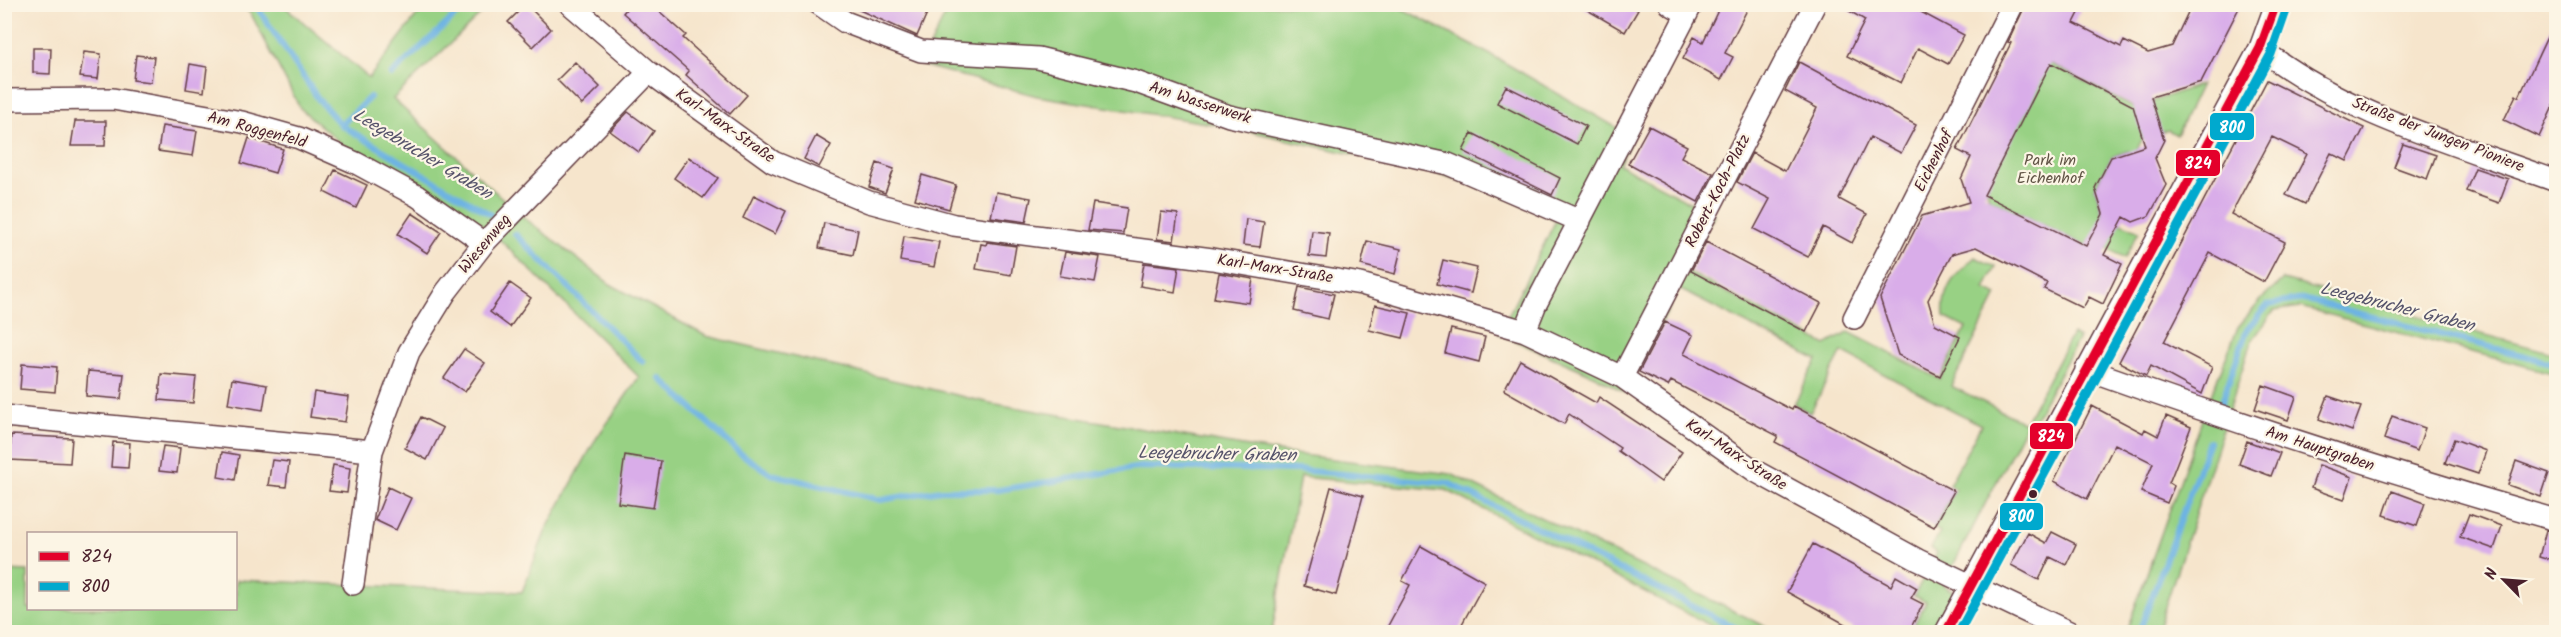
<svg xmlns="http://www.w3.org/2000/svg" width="2561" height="637" font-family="Kalam,sans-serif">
  <rect width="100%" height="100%" fill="#fcf5e5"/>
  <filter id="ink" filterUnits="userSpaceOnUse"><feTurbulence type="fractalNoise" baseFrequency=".0167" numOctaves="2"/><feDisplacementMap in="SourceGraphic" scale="12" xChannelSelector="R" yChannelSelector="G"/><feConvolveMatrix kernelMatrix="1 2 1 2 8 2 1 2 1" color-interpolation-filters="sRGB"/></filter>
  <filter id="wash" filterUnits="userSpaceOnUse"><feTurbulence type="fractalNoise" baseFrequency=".008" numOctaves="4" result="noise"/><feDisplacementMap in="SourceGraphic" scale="24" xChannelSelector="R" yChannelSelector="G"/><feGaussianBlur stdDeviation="1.35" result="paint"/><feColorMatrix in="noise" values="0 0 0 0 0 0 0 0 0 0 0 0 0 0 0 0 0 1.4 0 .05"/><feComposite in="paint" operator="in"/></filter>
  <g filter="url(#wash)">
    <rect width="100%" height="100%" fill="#f6e5cc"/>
    <path fill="#98d184" stroke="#717858" stroke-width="1.5" d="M239 4 283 5 369 78 425 5H490L393 99 522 216 610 284 706 336 990 403 1278 452 1451 474 1777 632H1723L1446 490 1300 477 1272 632H5V570L28 571V608H236V580L522 592 546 530 596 439 639 377 488 228 358 158 300 108 251 14Z
      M950 5H1395L1493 56 1633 137 1619 164 1714 215 1684 270 1826 345 1849 332 1940 379 1966 328 1944 317C1941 288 1955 275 1975 257L1996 267 1985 289 1997 295 1951 386 2025 423 2072 334 2079 338 2031 426 2025 427 1943 585 1954 592 1932 632H1910L1926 602 1914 596 1937 553 1931 548 1940 532 1934 528 1955 489 1949 485 1981 425 1842 352 1810 413 1794 404 1817 360 1679 289 1626 393 1595 376 1499 334 1556 220 1492 191 1434 172 1225 126 1037 96 921 65Z
      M2038 57 2134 108 2201 84 2177 135 2168 130 2142 140 2134 155 2128 151 2111 157 2095 188 2103 214 2139 231 2125 258 2090 240 2086 246 1989 198 1984 179Z
      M2283 280 2556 354V374L2300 307 2274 311 2251 342 2157 632H2126L2208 403 2238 327 2263 298Z"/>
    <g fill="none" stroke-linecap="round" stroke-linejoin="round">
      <path stroke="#6db3e3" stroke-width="6" d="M255 4 319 100 341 125 490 214
        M391 75 468 4
        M341 125 370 97
        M515 234 643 362
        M660 378 740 453 771 474 881 500 941 490H998L1141 467 1297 470 1448 483 1744 632
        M2221 404 2247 330 2268 305 2303 299 2556 364
        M2139 632 2209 441"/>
    </g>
    <g id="blocks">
      <path fill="#d9ade9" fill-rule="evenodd" d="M526 4 551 29 533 47 508 22Z
        M630 4H651L686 35 683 38 747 95 730 114 686 75 689 71 623 13Z
        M846 4H931L917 36Z
        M1577 4H1628L1638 10 1625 32Z
        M1721 4H1750L1725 53 1733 57 1721 80 1683 59 1694 37 1703 42Z
        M1837 4H1906L1964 35 1948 64 1918 48 1901 83 1847 56 1865 20Z
        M2026 4H2067L2080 11 2074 23 2121 47 2124 41 2148 53 2172 46 2192 4H2241L2201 82 2151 97 2164 140 2155 158 2166 185 2149 216 2133 222 2124 217 2104 255 2122 264 2103 304 2089 297 2083 308 2044 289 2047 283 1976 247 1952 254 1928 300 1935 324 1960 337 1940 376 1898 355 1880 298 1922 216 1969 202 1961 179 1971 157 1957 150 2011 43 2008 42ZM2051 63 2133 106 2145 146 2111 157 2095 188 2103 214 2086 246 1984 195Z
        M2556 18V100L2539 137 2504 120 2516 95 2519 97Z
        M33 48H51L50 74 33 73Z
        M84 52 101 54 98 79 80 77Z
        M136 55 154 57 151 82 133 80Z
        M575 62 600 87 582 105 557 80Z
        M1799 62 1916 125 1901 153 1870 137 1839 199 1867 214 1852 243 1823 227 1808 257 1754 229 1770 199 1737 182 1752 153 1785 171 1817 108 1785 91Z
        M190 64 207 67 204 92 186 89Z
        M2267 80 2364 128 2347 161 2331 153 2305 204 2286 195 2307 154 2272 137 2231 214 2285 242 2264 282 2210 253 2164 342 2212 367 2202 394 2151 366 2146 376 2119 362Z
        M1506 86 1586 126 1577 144 1497 103Z
        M628 112 654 131 639 152 610 131Z
        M75 121H106L105 146H71Z
        M162 126 197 131 193 156 158 151Z
        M1649 126 1687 146 1681 157 1713 173 1698 202 1628 164Z
        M1472 133 1560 178 1552 195 1463 151Z
        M816 136 831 145 819 167 804 159Z
        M249 138 283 149 275 173 241 163Z
        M2403 144 2436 155 2427 179 2394 167Z
        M689 157 718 178 703 198 674 178Z
        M877 163 894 169 885 193 869 187Z
        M2475 168 2508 179 2499 203 2466 191Z
        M335 170 367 185 356 208 324 192Z
        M922 175 956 185 949 209 915 199Z
        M996 192 1031 198 1026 222 991 217Z
        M754 195 786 211 775 234 743 218Z
        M1093 203 1127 208 1123 233 1088 230Z
        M1161 212 1178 214 1174 241 1157 239Z
        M412 213 441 232 427 253 398 234Z
        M1246 219 1264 222 1260 247 1243 245Z
        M824 223 858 230 853 255 819 248Z
        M1312 231 1329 233 1326 258 1309 256Z
        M904 236 939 242 934 267 900 261Z
        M1367 241 1401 249 1395 274 1361 265Z
        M987 242 1016 246 1011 275 976 269 981 244 986 245Z
        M1706 242 1821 303 1806 332 1691 271Z
        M1065 252 1100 257 1095 282 1060 276Z
        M1443 260 1477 268 1471 293 1437 284Z
        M1144 263 1179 267 1175 292 1140 286Z
        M1219 273 1253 279 1249 303 1214 298Z
        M510 283 531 298 510 327 490 312Z
        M1299 287 1334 294 1328 319 1294 311Z
        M1375 305 1410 313 1403 338 1369 330Z
        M1665 322 1693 335 1684 354 1792 410 1794 406 1954 491 1934 527 1775 442 1778 436 1671 381 1668 386 1639 372Z
        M1451 329 1485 337 1479 362 1445 353Z
        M464 349 485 363 465 392 444 378Z
        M1520 360 1596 403 1599 397 1682 452 1661 482 1618 451 1620 448 1569 414 1564 424 1504 390Z
        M22 364 57 367 55 392 20 389Z
        M88 371 124 374 121 399 86 396Z
        M161 374 196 377 193 403 159 400Z
        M232 379 267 385 263 410 228 404Z
        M2263 385 2296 397 2288 420 2255 409Z
        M314 392 349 397 345 422 310 417Z
        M2328 396 2361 407 2352 431 2319 419Z
        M2092 406 2143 433 2145 429 2158 436 2166 416 2191 427 2169 483 2174 486 2167 503 2141 492 2153 463 2115 444 2087 499 2054 481Z
        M2392 416 2425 428 2417 451 2384 439Z
        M421 417 443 428 427 460 405 448Z
        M11 435 72 438 70 463 10 460Z
        M2454 439 2486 451 2478 474 2445 463Z
        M2247 441 2280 453 2271 476 2239 464Z
        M113 442 130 443 128 468 111 467Z
        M163 446 180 448 177 473 159 471Z
        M222 452 239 455 235 480 218 477Z
        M625 455 661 461 653 508 618 503Z
        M272 460 289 462 286 487 268 485Z
        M2516 461 2549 473 2541 497 2508 485Z
        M333 465 350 468 347 493 329 491Z
        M2319 465 2352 477 2344 500 2311 488Z
        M388 487 411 498 396 530 375 520Z
        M1331 487 1363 496 1336 595 1304 586Z
        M2392 491 2425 503 2417 526 2384 515Z
        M2469 514 2502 526 2494 549 2460 537Z
        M2546 530 2556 532V562L2539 557Z
        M2052 532 2076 544 2066 565 2050 557 2039 580 2011 565 2028 533 2046 543Z
        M1813 544 1891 586 1896 576 1917 588 1911 598 1923 604 1908 633H1861L1787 592Z
        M1421 546 1485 582 1457 633H1384L1410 585 1402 581Z"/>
    </g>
  </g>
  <g filter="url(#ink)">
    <use href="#blocks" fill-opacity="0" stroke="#643d43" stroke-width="1.5"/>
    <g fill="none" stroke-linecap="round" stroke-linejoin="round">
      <defs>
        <path id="minor" d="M570 4 649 72 773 162 869 202 954 225 1212 259 1361 284 1525 331 1622 377 1755 471 1918 560 2069 632
          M819 4 845 22 921 51 1038 58 1136 82 1229 116 1448 164 1580 221
          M1670 4 1687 14
          M2260 48C2345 115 2456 144 2556 181
          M4 100 113 99 242 122 299 138 356 163 417 196 484 243
          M1854 318 2013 4
          M1525 331 1535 306 1692 4
          M2086 369C2242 425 2398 475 2556 520
          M1622 377 1815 4
          M4 416 372 451
          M353 584 372 451 409 352 446 292 484 243 649 72
          M1946 632 2260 48 2276 4"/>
      </defs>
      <use href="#minor" stroke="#643d43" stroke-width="24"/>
      <use href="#minor" stroke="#fff" stroke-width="21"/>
      <defs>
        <path id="bus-1" d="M1946 632 2260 48 2276 4"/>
        <path id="bus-2" d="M1959 632 2271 54 2287 8"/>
      </defs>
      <use href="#bus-1" stroke="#fcf5e5" stroke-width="14"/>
      <use href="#bus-2" stroke="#fcf5e5" stroke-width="14"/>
      <use href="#bus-1" stroke="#e4002b" stroke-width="9"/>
      <use href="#bus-2" stroke="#00a9ce" stroke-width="9"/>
    </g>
  </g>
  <circle fill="#4a1f2b" stroke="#fcf5e5" stroke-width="2" cx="2033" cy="494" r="5"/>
  <g text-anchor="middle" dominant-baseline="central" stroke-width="4.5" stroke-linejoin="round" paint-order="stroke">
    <g font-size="16" fill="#4a1f2b" stroke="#fcf5e5">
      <text transform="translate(1200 103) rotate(18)">Am Wasserwerk</text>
      <text transform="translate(725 126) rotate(35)">Karl-Marx-Straße</text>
      <text transform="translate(257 130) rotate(15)">Am Roggenfeld</text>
      <text transform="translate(2438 135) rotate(21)">Straße der Jungen Pioniere</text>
      <text transform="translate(1934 161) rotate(-63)">Eichenhof</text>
      <text transform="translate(1718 191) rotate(-63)">Robert-Koch-Platz</text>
      <text transform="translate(485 244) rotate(-50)">Wiesenweg</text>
      <text transform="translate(1275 269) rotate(9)">Karl-Marx-Straße</text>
      <text transform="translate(2320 449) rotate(18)">Am Hauptgraben</text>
      <text transform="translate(1736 455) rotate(33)">Karl-Marx-Straße</text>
    </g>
    <g font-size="16" fill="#615446" stroke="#fcf5e5">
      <text x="2050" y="160">Park im<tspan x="2050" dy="18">Eichenhof</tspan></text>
    </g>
    <g font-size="18" font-style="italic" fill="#56536b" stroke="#fcf5e5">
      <text transform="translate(422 155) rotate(31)">Leegebrucher Graben</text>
      <text transform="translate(2397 308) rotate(14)">Leegebrucher Graben</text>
      <text transform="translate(1217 455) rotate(1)">Leegebrucher Graben</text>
    </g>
  </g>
  <g stroke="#fcf5e5" stroke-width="2">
    <rect x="2209" y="112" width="46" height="29" rx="6" fill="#00a9ce"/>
    <rect x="2175" y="149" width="46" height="28" rx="6" fill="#e4002b"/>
    <rect x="2029" y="422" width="45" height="28" rx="6" fill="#e4002b"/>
    <rect x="1999" y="502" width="45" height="29" rx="6" fill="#00a9ce"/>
  </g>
  <g font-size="16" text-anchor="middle" font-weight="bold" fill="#fff">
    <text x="2232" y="133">800</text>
    <text x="2198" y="169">824</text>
    <text x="2051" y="442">824</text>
    <text x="2021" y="522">800</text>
  </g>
  <rect width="2561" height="637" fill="none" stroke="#fcf5e5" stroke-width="24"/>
  <rect x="27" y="532" width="210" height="78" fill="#fcf5e5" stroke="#b59f9b" stroke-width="1.5"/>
  <rect x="39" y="552" width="30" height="9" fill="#e4002b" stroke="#b59f9b" stroke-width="1.5"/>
  <text x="81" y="562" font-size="18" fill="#4a1f2b">824</text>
  <rect x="39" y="582" width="30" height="9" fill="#00a9ce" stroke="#b59f9b" stroke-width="1.5"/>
  <text x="81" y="592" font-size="18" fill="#4a1f2b">800</text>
  <g transform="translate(2504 580) rotate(295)" stroke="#fcf5e5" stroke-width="4.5" paint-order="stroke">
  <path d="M0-4.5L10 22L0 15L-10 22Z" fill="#4a1f2b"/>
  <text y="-9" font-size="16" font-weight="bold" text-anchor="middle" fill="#4a1f2b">N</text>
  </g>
</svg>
